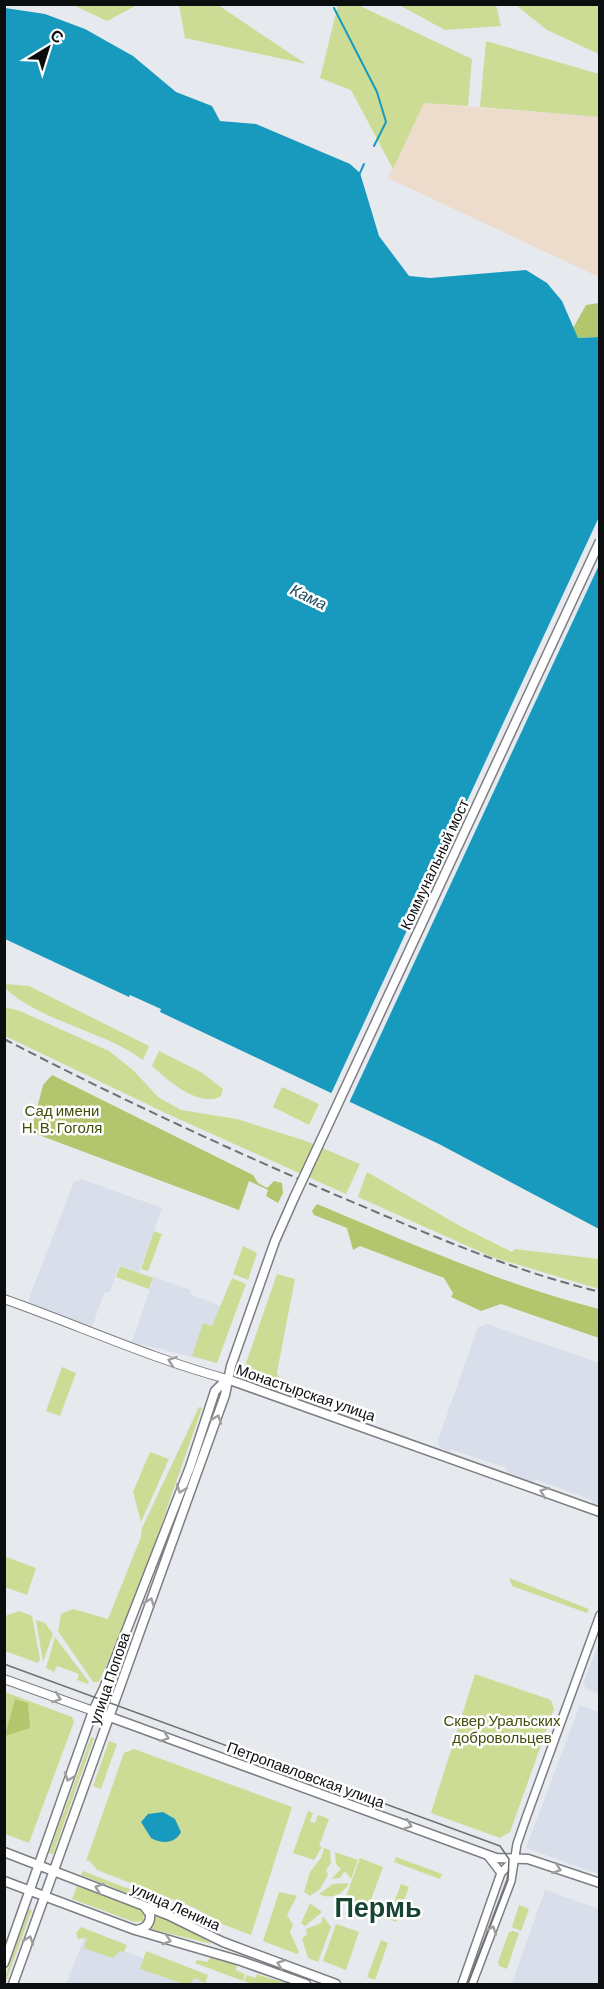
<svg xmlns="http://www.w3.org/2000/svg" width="604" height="1989" font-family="Barlow,sans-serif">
  <rect width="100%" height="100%" fill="#e6e9ee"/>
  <path fill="#d8deea" d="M81 1179 162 1208 139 1272 119 1265 110 1292 104 1293 92 1327 36 1308 30 1304 29 1298 74 1182Z
    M154 1277 191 1290 190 1294 234 1311 217 1363 132 1342Z
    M487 1324 599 1363V1506L592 1503V1500L535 1479 533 1482 508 1473 507 1468 450 1449 451 1453 439 1446 438 1440 478 1327Z
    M599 1643V1694L588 1690 583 1684Z
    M580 1705 599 1712V1874L526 1848Z
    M545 1890 599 1909V1984H512Z
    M85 1936 211 1984H66Z"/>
  <path fill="#eddbcb" d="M424 103 599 117V277L388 178Z"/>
  <path fill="#ccdc95" d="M73 5H137L107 21Z
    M179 5H218L306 64 185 38Z
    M338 5H358L472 59 468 106 424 103 393 169 351 90 320 78Z
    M399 5H496L501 26 445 30Z
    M516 5H599V54L547 30Z
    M486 41 599 74V117L480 107Z
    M5 984 29 986 149 1046 143 1060C100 1029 43 1023 5 988Z
    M4 1007 20 1011 109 1051 134 1071 158 1097 181 1110 237 1119 306 1141 360 1164 346 1194 172 1116 5 1036Z
    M159 1051 201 1072 223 1089 221 1096C200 1109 166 1079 152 1066Z
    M282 1087 319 1104 309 1125 273 1107Z
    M367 1172 460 1226 512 1252 515 1249 599 1259V1289L492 1257 358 1197Z
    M154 1231 162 1234 148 1271 141 1269Z
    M243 1246 257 1253 248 1280 233 1274Z
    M120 1266 153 1278 149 1289 116 1277Z
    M277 1274 295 1279 277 1372 282 1387 249 1375 244 1369Z
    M232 1278 246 1284 217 1363 192 1356 203 1323 212 1326Z
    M62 1367 76 1373 60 1416 46 1411Z
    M199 1407 202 1408 136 1597 99 1682H93L58 1631 61 1614 73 1609 108 1619 141 1537 142 1528Z
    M150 1452 169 1459 141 1522 133 1492Z
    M4 1556 36 1568 27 1595 5 1587Z
    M509 1578 589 1609 587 1613 512 1586Z
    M19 1611 32 1616 40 1659 38 1663 5 1651V1616Z
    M36 1620 45 1623 53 1634 43 1662Z
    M55 1637 89 1682 88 1684 77 1680 79 1674 57 1666 54 1672 46 1668Z
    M475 1674 551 1700 554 1709 510 1832 500 1838 431 1813Z
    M5 1692 72 1717 74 1722 29 1843 5 1834Z
    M91 1737 94 1738 53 1854 49 1853Z
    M109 1741 117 1744 101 1789 93 1786Z
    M134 1749 292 1807 251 1935 222 1924 195 1908 97 1870 90 1861H86L124 1753Z
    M308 1811 313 1813 310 1822 315 1823 318 1815 329 1819 319 1846 322 1847 314 1860 293 1853Z
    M324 1848 330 1850 331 1863 326 1870 328 1875 320 1889 310 1896 304 1892 310 1872 321 1858Z
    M335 1852 358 1860 351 1879 345 1871 340 1878 331 1879 341 1869 336 1864Z
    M396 1857 442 1874 440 1879 394 1862Z
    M360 1858 383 1867 367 1910 344 1902Z
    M83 1871 178 1908 218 1929 216 1932 183 1915 81 1875Z
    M349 1883C342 1895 332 1900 319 1894L333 1884Z
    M401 1884 409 1887 396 1922 388 1919Z
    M77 1886 139 1909 144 1914 143 1921 134 1922 72 1899Z
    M279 1892 297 1896 287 1915 293 1925 290 1932 299 1952 297 1954 263 1941Z
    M310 1903 322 1912 305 1926 301 1923Z
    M519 1905 529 1909 521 1931 512 1927Z
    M29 1909 32 1910 5 1984V1977Z
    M156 1915 198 1934 212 1944 151 1929Z
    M323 1916 331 1927 318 1962 308 1958 302 1939 307 1934 306 1929 321 1923Z
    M336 1924 359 1932 346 1970 323 1961Z
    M81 1927 127 1945 124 1952 121 1951 112 1958 84 1948 87 1938 78 1939 76 1933Z
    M513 1931 519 1933 507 1969 499 1966 498 1962 509 1932Z
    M381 1940 388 1943 375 1980 367 1977Z
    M146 1951 208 1975 205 1983 194 1978 191 1984H184L140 1969Z
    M211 1957 237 1965 236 1970 245 1974 243 1981 195 1963 197 1960 207 1962Z
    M258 1973 259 1975 289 1984H252L244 1981 247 1975 255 1978Z"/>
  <path fill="#b4c66d" d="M599 303V337L578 338 573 328 586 305Z
    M52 1075 253 1175 258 1183 267 1188 274 1181 282 1183 283 1193 278 1203 266 1196 268 1190 249 1181 239 1210 31 1132 43 1085Z
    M317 1204C410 1243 502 1284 599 1309V1338L501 1304 481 1311 451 1297 453 1293 444 1278 360 1246 353 1250 347 1228 314 1215 312 1211Z
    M15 1699 28 1703 30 1728 5 1736Z"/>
  <path fill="#189abf" d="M5 8 45 14 85 29 133 56 176 92 212 106 220 121 256 124 350 164 360 173 379 236 409 276 430 278 526 270 547 283 562 301 578 338 599 337V1229L439 1144 160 1012 161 1009 130 995 129 997 5 939Z
    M163 1812 175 1819 181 1832C175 1844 162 1844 151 1838L141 1822 148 1814Z"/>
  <path fill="#e6e9ee" d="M599 517V565L348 1105 330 1096Z"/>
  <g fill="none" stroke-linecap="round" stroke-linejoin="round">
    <path stroke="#189abf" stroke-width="2" d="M334 8 377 92 386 122 374 146
      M359 175 364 164"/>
    <defs>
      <path id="tertiary" d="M488 1856 501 1873
        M462 1984 501 1873 514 1859
        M472 1984 511 1881 517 1844 526 1818 600 1615"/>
      <path id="secondary" d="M4 1299C78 1325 152 1359 227 1379
        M4 1679 110 1717"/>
      <path id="primary" d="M227 1379 600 1512
        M110 1717 496 1858 528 1859 600 1883
        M4 1852 168 1915 223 1942 336 1984
        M4 1881 135 1930 241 1961 306 1984
        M136 1930C145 1929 151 1924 150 1914L144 1906
        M4 1963 93 1711 104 1688 190 1467 215 1391 227 1379
        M13 1984 225 1395 231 1366 275 1241 294 1198"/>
    </defs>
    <use href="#tertiary" stroke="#7b7e83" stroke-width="10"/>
    <use href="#secondary" stroke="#7b7e83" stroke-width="10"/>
    <use href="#primary" stroke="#7b7e83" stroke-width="11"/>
    <use href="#tertiary" stroke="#fff" stroke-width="7"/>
    <use href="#secondary" stroke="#fff" stroke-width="8"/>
    <use href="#primary" stroke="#fff" stroke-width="8"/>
    <path stroke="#6d6f72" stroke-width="1.5" d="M4 1664 500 1846 509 1859 508 1880 468 1984"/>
    <path stroke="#6d6f72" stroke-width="2" stroke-dasharray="9 4.5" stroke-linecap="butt" d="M4 1039C116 1097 228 1149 343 1198 428 1234 510 1270 600 1292"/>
    <defs>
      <path id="primary-bridge" d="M294 1198 600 541"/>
    </defs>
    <use href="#primary-bridge" stroke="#7b7e83" stroke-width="11" stroke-linecap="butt"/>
    <use href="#primary-bridge" stroke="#fff" stroke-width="8"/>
  </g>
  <defs><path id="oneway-chevron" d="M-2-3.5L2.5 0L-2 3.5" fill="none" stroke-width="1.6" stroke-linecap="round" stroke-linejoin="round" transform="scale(1.5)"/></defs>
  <g stroke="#9e9e9f">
    <use href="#oneway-chevron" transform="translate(172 1361) rotate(-161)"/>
    <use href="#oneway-chevron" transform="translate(217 1419) rotate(-70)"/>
    <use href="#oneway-chevron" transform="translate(181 1489) rotate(111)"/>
    <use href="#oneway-chevron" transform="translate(544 1492) rotate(-160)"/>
    <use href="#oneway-chevron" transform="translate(150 1602) rotate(-70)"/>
    <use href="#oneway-chevron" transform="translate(57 1698) rotate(20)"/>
    <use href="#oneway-chevron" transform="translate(165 1737) rotate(20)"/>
    <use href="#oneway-chevron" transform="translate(69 1777) rotate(110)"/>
    <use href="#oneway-chevron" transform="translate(408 1825) rotate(20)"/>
    <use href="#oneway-chevron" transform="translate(557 1869) rotate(19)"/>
    <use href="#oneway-chevron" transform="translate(99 1888) rotate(-159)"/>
    <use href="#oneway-chevron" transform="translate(492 1930) rotate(-70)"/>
    <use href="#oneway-chevron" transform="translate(29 1940) rotate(-70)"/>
    <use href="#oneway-chevron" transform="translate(167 1940) rotate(17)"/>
    <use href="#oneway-chevron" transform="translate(281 1964) rotate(-160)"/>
  </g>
  <g text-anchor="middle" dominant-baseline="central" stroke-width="5" stroke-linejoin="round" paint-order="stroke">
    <g font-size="15" fill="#0c0d0f" stroke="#fff">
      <text transform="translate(434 864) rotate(-65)">Коммунальный мост</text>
      <text transform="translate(306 1392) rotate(19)">Монастырская улица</text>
      <text transform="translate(109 1678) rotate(-71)">улица Попова</text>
      <text transform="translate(306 1774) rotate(20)">Петропавловская улица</text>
      <text transform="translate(176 1906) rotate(24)">улица Ленина</text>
    </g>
    <g font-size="15" fill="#444e0c" stroke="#fff">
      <text x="62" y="1110">Сад имени<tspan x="62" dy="17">Н. В. Гоголя</tspan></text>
      <text x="502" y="1720">Сквер Уральских<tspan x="502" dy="17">добровольцев</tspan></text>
    </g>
    <g font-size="16" font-style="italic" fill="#1a4a5a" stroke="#fff">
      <text transform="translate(309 596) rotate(26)">Кама</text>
    </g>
    <g font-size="27" font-weight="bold" fill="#164431" stroke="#fff">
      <text x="378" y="1906">Пермь</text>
    </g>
  </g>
  <rect width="604" height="1989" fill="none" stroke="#0c0d0f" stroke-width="12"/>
  <g transform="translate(48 48) rotate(38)" stroke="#ffffff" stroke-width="4.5" paint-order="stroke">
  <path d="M0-4.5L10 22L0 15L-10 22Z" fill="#0c0d0f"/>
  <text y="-9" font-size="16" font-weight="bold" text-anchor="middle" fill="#0c0d0f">С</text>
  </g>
</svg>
